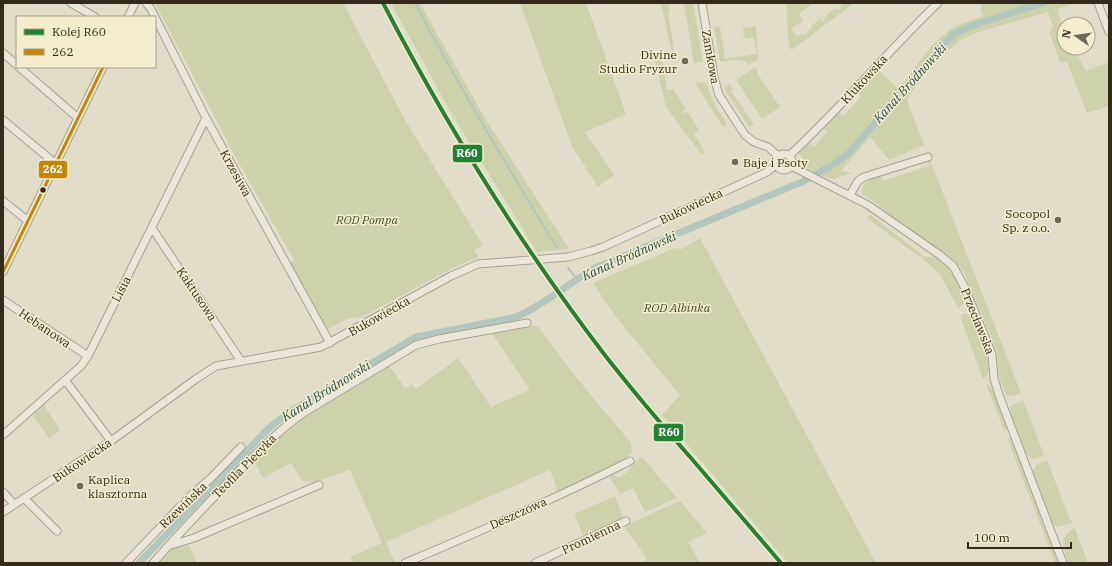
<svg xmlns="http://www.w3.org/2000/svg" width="1112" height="566" font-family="'IBM Plex Serif',serif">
  <rect width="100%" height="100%" fill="#e2ddc8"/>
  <path fill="#cdd2ab" d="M155 3H343L405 120 483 245 474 250 478 257 455 267 358 319 357 317C346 316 337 327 326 329L290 262 294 260 236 158Z
    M391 3H420L483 115 569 249 537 252 450 111Z
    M520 3H586L626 114 585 132 614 175 598 187 572 146Z
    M661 3H668L670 12H668L675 57 662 59 667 90 673 89 686 109 683 111 684 114 688 112 699 130 694 134 705 152 701 154 666 107 655 60 672 53Z
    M684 3H693L703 62 694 63Z
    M786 3H814L799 14 803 20 800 23 791 28 797 36 802 33 805 35 808 32 807 31 812 28 811 26 820 19 823 22 825 19 824 18 827 16 826 15 835 8 838 10 841 8 840 6 843 5 842 3H854L792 50 789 47Z
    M981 3H1075L1057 9 1064 30V48H1072L1073 51 1075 50 1086 71 1109 62V106L1087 113 1067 62H1060L1049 32 1053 27 1048 12 978 32 960 40 936 61 910 94 907 100 924 145 889 160 870 137 841 171 852 173 834 179 827 178 808 169 799 152 809 143 814 147 827 132 823 128 838 111 843 116 861 97 857 92 862 86 864 87 869 82 868 79 878 70 899 89C915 69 928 45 950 30 960 23 972 20 984 16L981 12Z
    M756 26 758 59 749 65C742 56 730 61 720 62L714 27H720L725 59 757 54 754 38 746 39V37H744L743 28Z
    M755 67 758 72 757 73 780 107 762 119 736 80Z
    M706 82 714 104 727 124 723 127 695 83Z
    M729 84 733 89 731 91 754 124 749 127 725 90 724 88Z
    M930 160 1021 393 1012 396 1006 395 999 378 997 351 964 273 954 260 941 250 925 240 888 214 878 204 863 195C859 182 872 179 881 175L882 179 885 180 929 166 928 161Z
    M871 215 922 255 920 257 867 218 868 216Z
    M700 238 876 563H788L662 415 680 395 616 317 593 283 675 248 682 249Z
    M924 256C928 258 929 256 933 257 951 262 958 284 965 298 965 304 963 306 958 308L941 276 935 269 922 259Z
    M965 313C976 316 990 357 989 368 989 373 987 376 983 379L961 319V315Z
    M532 326H538L571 371 631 443 632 452C619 468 578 483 558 492L550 470 386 542 395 563H354L350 557 382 543 350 470 316 482 302 481 291 463 263 478 253 459 285 428 388 364 405 388 412 384 416 389 458 358 491 407 530 390 491 332Z
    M986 384H987L993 390 1007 428 1005 432Z
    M1023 400 1044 455 1034 459 1028 456 1025 453 1010 412 1011 406Z
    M44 405 60 430 49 438 33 415Z
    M1007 438H1009L1013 441 1058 563H1055Z
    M642 457 677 498 645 512 633 488 620 494 608 475 610 474 618 477H622L632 466V462Z
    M1047 460 1070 520 1071 519 1072 522 1058 527 1051 523 1033 471 1036 465Z
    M615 496 623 517 612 525 584 537 574 514Z
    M680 501 707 533 688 542 700 563H639L647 559 624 526Z
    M1075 528V529L1088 563H1068C1064 547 1057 538 1075 528Z
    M189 545 197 563H156L167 550Z"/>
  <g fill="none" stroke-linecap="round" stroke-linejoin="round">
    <path stroke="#b4c7be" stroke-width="2" d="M415 3C459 87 508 167 557 248
      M568 268 577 279"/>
    <path stroke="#b4c7be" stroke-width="7" d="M139 563 269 428 288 413 416 337 516 317C544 305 568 284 595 268L804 181 832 165 848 154 935 54 954 34 971 26 1042 3"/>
    <defs>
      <path id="minor" d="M71 3 95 17
        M146 3 151 9 206 118 330 343
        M702 3 714 77 719 95 745 135 754 142 768 147 778 156
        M1098 3 1109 32
        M128 17 135 3
        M3 53 17 65
        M19 67 78 118
        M3 120 56 164
        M776 162a8 8 0 1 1 16 0a8 8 0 1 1-16 0Z
        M790 155C842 107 887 52 938 3
        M791 166 868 205 940 255 953 266 965 288 992 354 994 379 999 395 1063 563
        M850 195 858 181 864 177 928 157
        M3 201 28 221
        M152 228 241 361
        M3 272 103 67
        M3 300 88 356
        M65 380 111 441
        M3 435 81 366 88 356 206 118
        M3 492 14 504
        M24 498 57 531
        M3 512 111 441 196 379 216 366 321 347 451 276 478 264 568 257 591 251 603 247 767 172 776 165
        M168 546 194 538 319 485
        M126 563 188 498 210 479 241 447
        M153 563C181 531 211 500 241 469 261 449 281 428 305 412L416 345 439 339 527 323
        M405 563C481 531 557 498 630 461
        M535 563 626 521"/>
    </defs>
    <use href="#minor" stroke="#a6a192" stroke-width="9"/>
    <use href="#minor" stroke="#eae7da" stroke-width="7"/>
    <defs>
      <path id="bus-1" d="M3 272 103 67"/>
    </defs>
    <use href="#bus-1" stroke="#f4edcd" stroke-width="6"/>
    <use href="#bus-1" stroke="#c68707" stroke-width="3"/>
    <defs>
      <path id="rail-1" d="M383 3C447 126 520 244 604 354 632 390 661 424 691 458 721 493 751 528 781 563"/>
    </defs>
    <use href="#rail-1" stroke="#f4edcd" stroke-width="7"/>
    <use href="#rail-1" stroke="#238132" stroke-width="4"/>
  </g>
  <g fill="#706958" stroke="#f4edcd" stroke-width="1.5">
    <circle cx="685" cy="61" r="4"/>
    <circle cx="735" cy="162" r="4"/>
    <circle cx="1058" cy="220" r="4"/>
    <circle cx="80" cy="486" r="4"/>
  </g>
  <circle fill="#332a1c" stroke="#f4edcd" stroke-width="1.5" cx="43" cy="190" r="3.5"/>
  <g text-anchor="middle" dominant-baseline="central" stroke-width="3" stroke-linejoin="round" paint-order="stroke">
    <g font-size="12" fill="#332a1c" stroke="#f4edcd" text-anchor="end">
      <text x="677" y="54">Divine<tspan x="677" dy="14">Studio Fryzur</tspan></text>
      <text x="743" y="162" text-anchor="start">Baje i Psoty</text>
      <text x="1050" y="213">Socopol<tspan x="1050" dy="14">Sp. z o.o.</tspan></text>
      <text x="88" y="479" text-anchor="start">Kaplica<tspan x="88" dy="14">klasztorna</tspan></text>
    </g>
    <g font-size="12" fill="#332a1c" stroke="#f4edcd">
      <text transform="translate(711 57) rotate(80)">Zamkowa</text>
      <text transform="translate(864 79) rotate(-47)">Klukowska</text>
      <text transform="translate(236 173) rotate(61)">Krzesiwa</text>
      <text transform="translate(691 206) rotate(-25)">Bukowiecka</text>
      <text transform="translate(121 289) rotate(-63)">Lisia</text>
      <text transform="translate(197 294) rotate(56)">Kaktusowa</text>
      <text transform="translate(379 316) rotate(-29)">Bukowiecka</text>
      <text transform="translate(978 321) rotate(68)">Przecławska</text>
      <text transform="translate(45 328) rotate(34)">Hebanowa</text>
      <text transform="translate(82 460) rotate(-34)">Bukowiecka</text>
      <text transform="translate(244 466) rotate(-45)">Teofila Piecyka</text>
      <text transform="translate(183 505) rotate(-44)">Rzewińska</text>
      <text transform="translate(518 513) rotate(-24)">Deszczowa</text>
      <text transform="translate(591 537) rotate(-25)">Promienna</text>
    </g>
    <g font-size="12" font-style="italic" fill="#3e4f23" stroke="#f4edcd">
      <text x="367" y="219">ROD Pompa</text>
      <text x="677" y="307">ROD Albinka</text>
    </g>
    <g font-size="13" font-style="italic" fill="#2b5053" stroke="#f4edcd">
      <text transform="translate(910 83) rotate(-48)">Kanał Bródnowski</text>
      <text transform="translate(629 256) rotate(-24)">Kanał Bródnowski</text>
      <text transform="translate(326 391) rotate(-32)">Kanał Bródnowski</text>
    </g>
  </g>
  <g stroke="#f4edcd" stroke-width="1.5">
    <rect x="452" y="144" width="31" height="19" rx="4" fill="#238132"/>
    <rect x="38" y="160" width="30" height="19" rx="4" fill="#c68707"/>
    <rect x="653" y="423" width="31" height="19" rx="4" fill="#238132"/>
  </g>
  <g font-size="11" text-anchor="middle" font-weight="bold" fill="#fff">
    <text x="467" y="157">R60</text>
    <text x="53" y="173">262</text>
    <text x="669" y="436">R60</text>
  </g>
  <rect width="1112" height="566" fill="none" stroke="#332a1c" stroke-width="8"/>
  <rect x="16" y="16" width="140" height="52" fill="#f4edcd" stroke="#a79f86"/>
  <rect x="24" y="29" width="20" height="6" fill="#238132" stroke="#a79f86"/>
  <text x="52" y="36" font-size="12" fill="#332a1c">Kolej R60</text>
  <rect x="24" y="49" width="20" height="6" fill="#c68707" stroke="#a79f86"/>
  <text x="52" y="56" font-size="12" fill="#332a1c">262</text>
  <g transform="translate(1076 36) rotate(283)"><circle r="19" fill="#f4edcd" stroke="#a79f86"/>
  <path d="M0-3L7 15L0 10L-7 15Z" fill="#706958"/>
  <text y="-6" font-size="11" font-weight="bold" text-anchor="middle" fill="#332a1c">N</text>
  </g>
  <path d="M968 542v6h103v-6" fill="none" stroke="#332a1c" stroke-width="2"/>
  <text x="974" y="542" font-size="12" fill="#332a1c" stroke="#f4edcd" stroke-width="3" paint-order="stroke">100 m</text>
</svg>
